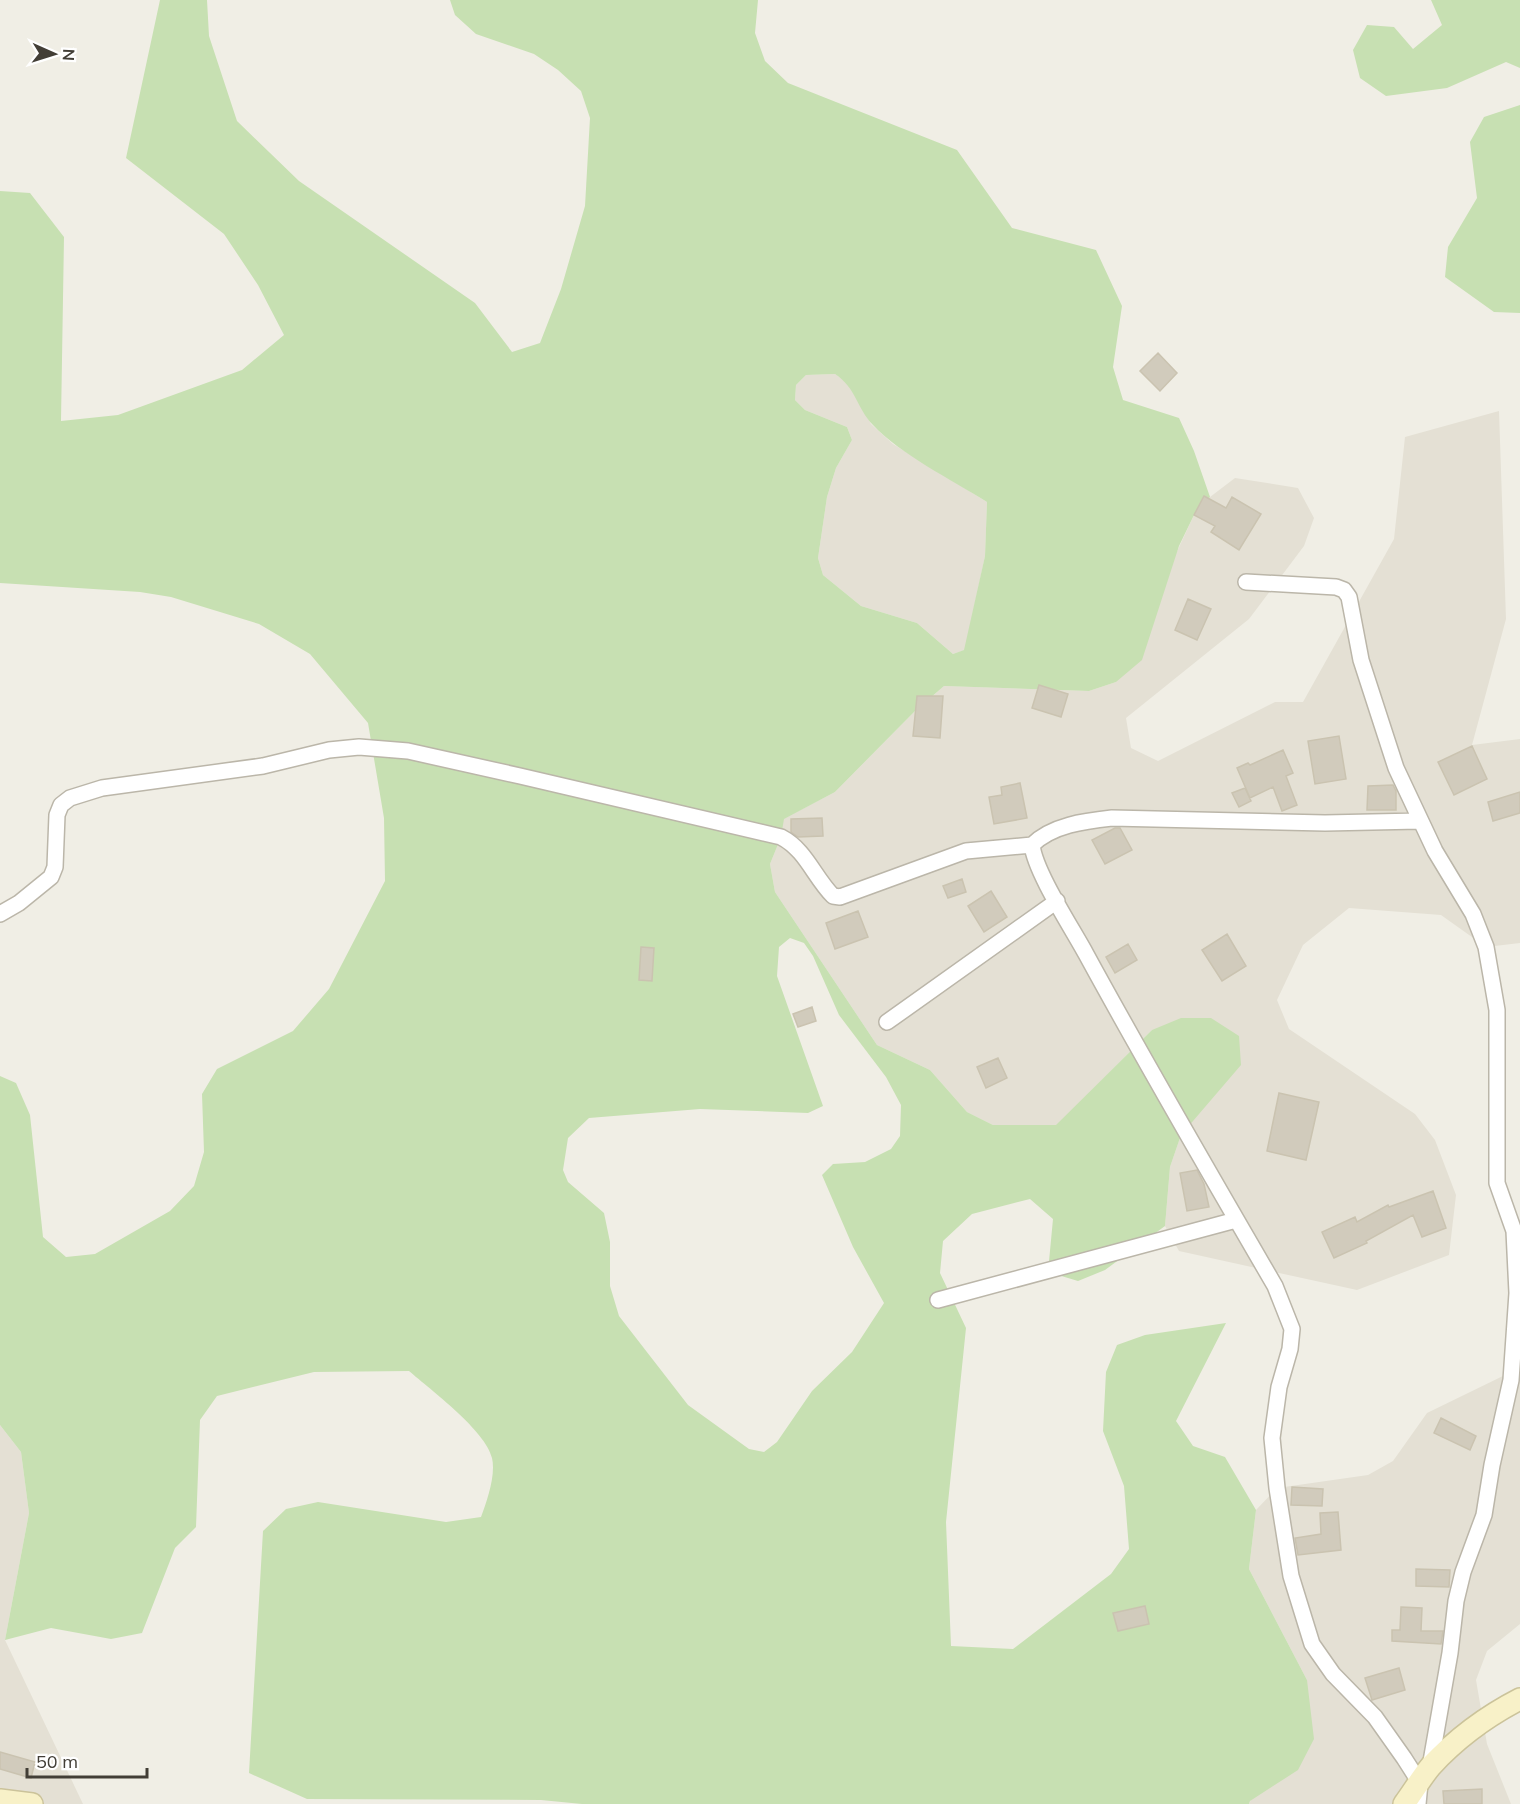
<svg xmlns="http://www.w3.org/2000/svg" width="1520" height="1804" font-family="Mulish,sans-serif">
  <rect width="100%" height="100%" fill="#f0eee5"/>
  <path fill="#e4e0d4" d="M835 374 847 382 871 424 893 444 987 502 985 556 965 650 953 654 917 623 861 606 823 575 818 558 827 497 836 468 852 440 847 427 805 410 795 400 796 385 806 375Z
    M1499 411 1506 619 1472 745 1520 739V943L1486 947 1441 915 1349 908 1303 945 1277 1000 1289 1029 1415 1114 1435 1140 1456 1195 1449 1255 1357 1290 1179 1251 1165 1226 1170 1167 1181 1135 1152 1030 1056 1126 993 1125 967 1112 930 1070 877 1045 775 892 770 864 781 837 783 819 835 792 915 711 944 686 1089 691 1116 682 1194 515 1210 497 1235 478 1298 488 1314 518 1304 546 1249 619 1126 718 1131 748 1158 761 1275 702H1303L1394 539 1405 437Z
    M1520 1373V1624L1487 1651 1476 1680 1487 1744 1511 1804H1249L1307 1680 1249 1569 1256 1510 1277 1488 1368 1475 1393 1461 1427 1413 1505 1375Z
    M0 1425 21 1452 29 1513 5 1640 83 1804H0Z"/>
  <path fill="#c7e0b2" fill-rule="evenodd" d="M160 0H207L209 36 237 121 299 181 475 303 512 352 540 343 561 289 585 206 590 118 581 91 558 70 534 54 476 34 455 15 450 0H758L755 33 765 61 788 83 957 150 1012 228 1096 250 1122 306 1113 367 1123 400 1179 418 1194 451 1210 497 1194 515 1179 546 1142 660 1116 682 1089 691 944 686 915 711 835 792 784 819 781 837 770 864 775 892 877 1045 930 1070 967 1112 993 1125H1056L1152 1030 1181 1018H1211L1239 1036 1241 1065 1181 1135 1170 1167 1165 1226 1105 1270 1078 1281 1048 1272 1053 1219 1030 1199 972 1214 943 1241 940 1273 966 1328 946 1522 951 1646 1013 1649 1111 1574 1129 1549 1124 1486 1103 1431 1106 1372 1117 1345 1145 1335 1226 1323 1176 1421 1193 1446 1225 1457 1256 1510 1249 1569 1307 1680 1314 1739 1298 1770 1250 1801 1249 1804H582L541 1800 307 1799 249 1773 263 1531 286 1509 318 1502 446 1522 481 1517C487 1501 496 1475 492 1458 486 1431 431 1390 409 1371L314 1372 217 1396 200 1420 196 1527 175 1548 142 1633 111 1639 51 1628 5 1640 29 1513 21 1452 0 1425V1076L16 1083 30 1115 43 1237 66 1257 95 1254 170 1211 194 1186 204 1152 202 1094 217 1069 293 1031 329 989 385 881 384 818 368 723 310 654 259 624 171 597 140 592 0 583V191L30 193 64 237 61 421 118 415 242 370 284 335 258 285 224 234 126 158ZM835 374C857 389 856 407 873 425 900 454 952 480 987 502L985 556 964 650 953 654 917 623 861 606 823 575 818 558 827 497 836 468 852 440 847 427 805 410 795 400 796 385 806 375ZM790 938 804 943 813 956 839 1015 886 1077 901 1105 900 1136 891 1149 865 1162 833 1164 822 1175 853 1247 884 1303 852 1352 812 1391 777 1442 764 1452 749 1449 688 1405 619 1316 610 1286V1242L604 1213 568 1182 563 1170 568 1138 589 1118 700 1109 808 1113 823 1106 777 976 779 947Z
    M1431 0H1520V68L1506 62 1447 88 1386 96 1360 78 1353 50 1367 25 1394 27 1413 49 1442 25Z
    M1520 105V313L1494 312 1445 277 1448 247 1477 198 1470 142 1484 117Z"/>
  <path fill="#d1cbbc" stroke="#cac3b0" stroke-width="1.5" d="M1158 353 1177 373 1160 391 1140 371Z
    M1204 496 1226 508 1232 497 1261 514 1239 550 1211 532 1215 526 1194 515Z
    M1188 599 1211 609 1197 640 1175 630Z
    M1039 685 1068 694 1061 717 1032 708Z
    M917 696H943L940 738 913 736Z
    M1339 736 1346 779 1315 784 1308 741Z
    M1472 746 1487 779 1454 795 1438 762Z
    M1283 750 1293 773 1286 776 1297 805 1282 811 1273 787 1250 798 1237 768 1248 763 1250 765Z
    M1020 783 1027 818 994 824 989 797 1002 795 1001 787Z
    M1393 785 1396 791V810H1367L1368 786Z
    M1245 788 1251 801 1239 807 1232 793Z
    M1520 792V813L1493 821 1488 802Z
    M822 818 823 836 798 837 791 832V819Z
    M1115 828H1120L1132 850 1105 864 1092 840Z
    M962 879 966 892 948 898 943 886Z
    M991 891 1007 917 984 932 968 906Z
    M858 911 868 937 835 949 826 923Z
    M1227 934 1246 966 1222 981 1202 950Z
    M1128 944 1137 960 1115 973 1106 957Z
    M641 947 654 948 652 981 639 980Z
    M812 1007 816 1021 798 1027 793 1014Z
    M998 1058 1007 1078 986 1088 977 1067Z
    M1279 1093 1319 1102 1306 1160 1267 1151Z
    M1197 1170 1204 1184 1209 1207 1187 1211 1180 1173Z
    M1433 1191 1446 1228 1422 1237 1413 1215 1366 1241 1367 1243 1334 1258 1322 1232 1355 1217 1357 1222 1388 1205 1389 1207Z
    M1441 1418 1476 1436 1470 1450 1434 1433Z
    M1292 1487 1323 1489 1322 1506 1291 1505Z
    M1338 1512 1341 1550 1298 1555 1295 1538 1321 1534 1320 1513Z
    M1416 1569 1450 1570 1449 1587 1416 1586Z
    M1145 1606 1149 1624 1118 1631 1113 1613Z
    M1401 1607 1422 1608 1421 1631H1443L1441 1644 1392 1641V1630H1400Z
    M1399 1668 1405 1690 1372 1700 1365 1678Z
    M0 1752 35 1762 31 1778 0 1769Z
    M1482 1789V1804H1444L1443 1791Z"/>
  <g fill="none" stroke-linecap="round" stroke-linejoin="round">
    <defs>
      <path id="street" d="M1246 582 1336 587 1344 590 1349 597 1361 660 1396 768 1435 851 1473 914 1486 947 1497 1010V1183L1514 1231 1517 1293 1511 1380 1492 1465 1484 1515 1463 1572 1456 1601 1450 1653 1430 1767
        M1032 845C1035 872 1072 928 1086 954 1147 1066 1211 1176 1275 1286L1292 1329 1290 1349 1279 1387 1272 1438 1277 1488 1291 1576 1312 1644 1333 1674 1375 1717 1404 1758 1420 1783 1418 1804
        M0 914 19 903 51 877 55 867 57 815 61 805 70 798 102 788 263 766 329 750 359 747 408 751 520 776 781 837C806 850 814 877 833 896L840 897 966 851 1032 845C1052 825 1085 821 1112 818L1325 823 1419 821
        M887 1022 1057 901
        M938 1300 1236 1220"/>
      <path id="secondary" d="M0 1800 32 1804
        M1404 1804C1413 1792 1421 1778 1431 1766 1456 1739 1487 1716 1520 1699"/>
    </defs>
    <use href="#street" stroke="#bbb6a9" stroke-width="18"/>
    <use href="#secondary" stroke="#cbc39a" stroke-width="24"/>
    <use href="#street" stroke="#fff" stroke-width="15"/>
    <use href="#secondary" stroke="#f8f1c8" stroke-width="21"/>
  </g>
  <g transform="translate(54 54) rotate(93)" stroke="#ffffff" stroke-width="4.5" paint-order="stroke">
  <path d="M0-4.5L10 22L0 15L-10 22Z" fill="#423e36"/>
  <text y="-9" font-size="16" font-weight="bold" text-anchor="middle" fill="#423e36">N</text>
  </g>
  <path d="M27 1768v9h120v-9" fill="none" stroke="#423e36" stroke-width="3"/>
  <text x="36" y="1768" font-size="18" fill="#423e36" stroke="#ffffff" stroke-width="4.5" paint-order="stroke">50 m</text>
</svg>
